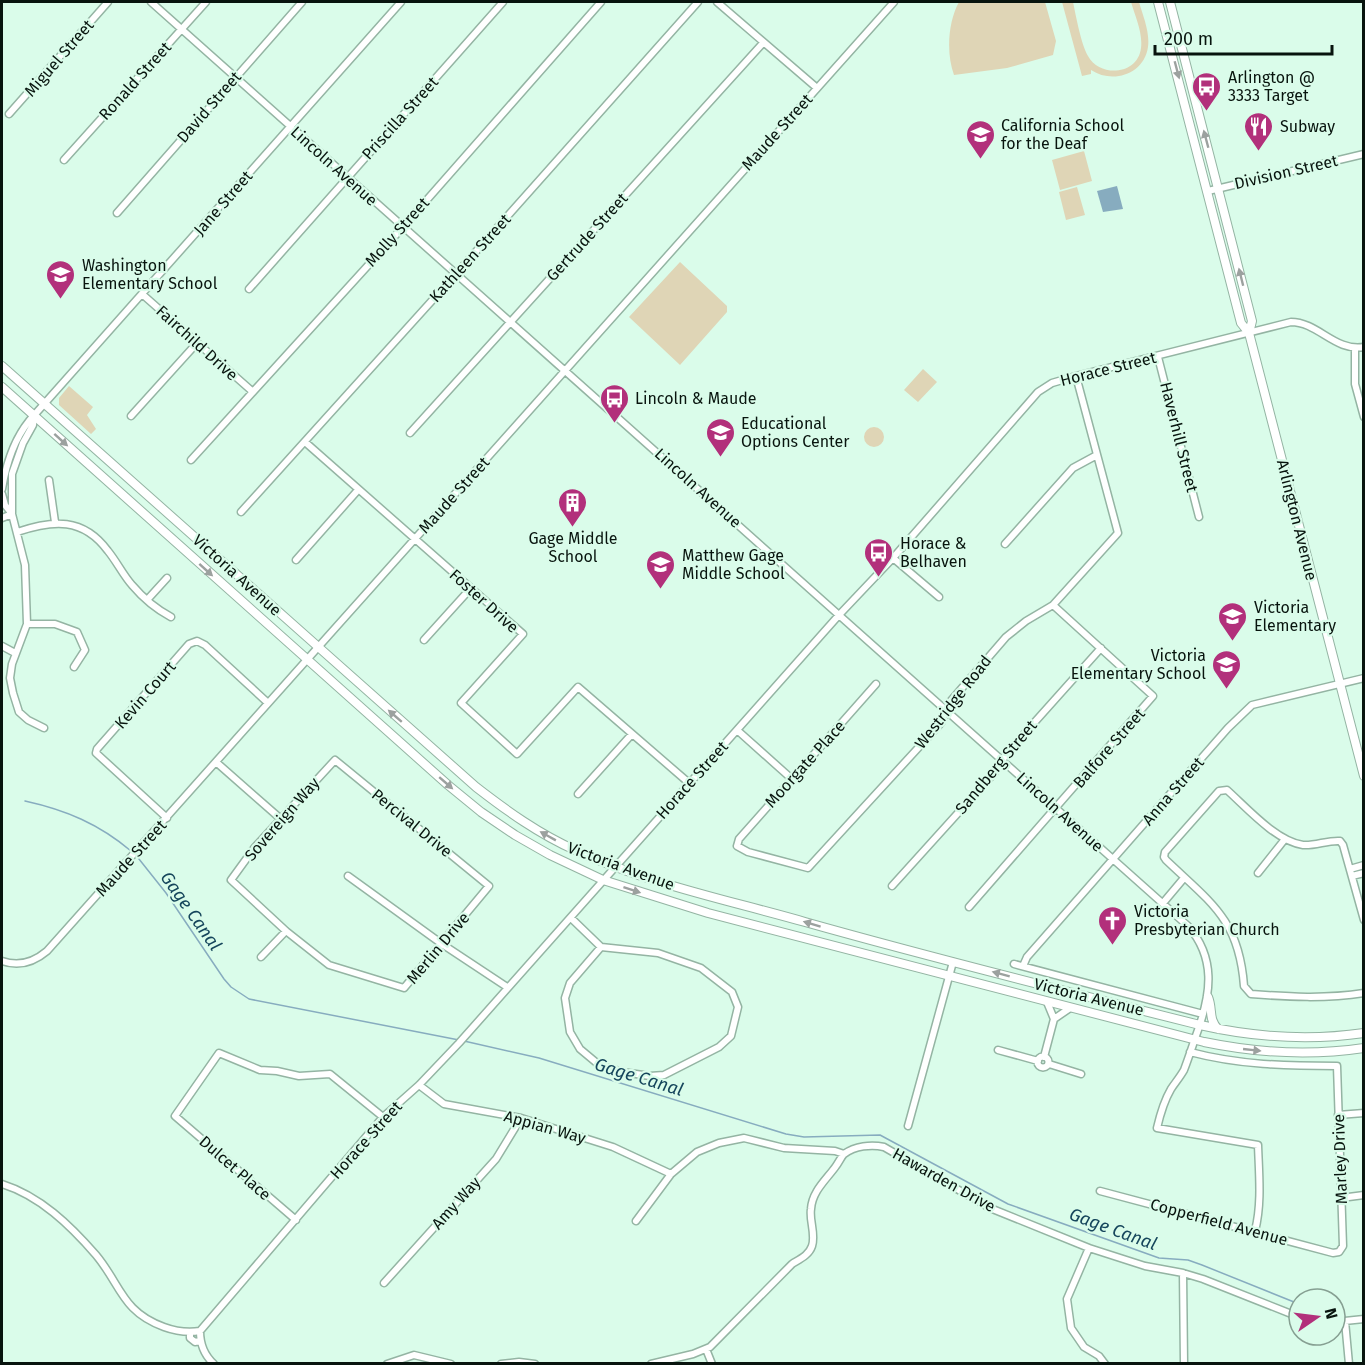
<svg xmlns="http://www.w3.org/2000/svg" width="1365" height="1365" font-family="'Fira Sans',sans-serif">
  <rect width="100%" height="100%" fill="#dafcea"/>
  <path fill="#dfd5b6" d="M959 2H1045L1056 41 1053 55 1007 68 954 75C946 53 948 22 959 2Z
    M1062 2H1073C1076 16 1081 44 1088 56 1100 78 1138 75 1141 48 1143 33 1135 16 1131 2H1139C1143 16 1150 32 1148 47 1144 75 1112 84 1091 70V74L1082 76Z
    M1084 151 1092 181 1060 190 1052 160Z
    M1077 187 1085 215 1066 220 1059 192Z
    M680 262 727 306V312L680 365 629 317Z
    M923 369 937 382 918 402 904 390Z
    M69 386 93 407 87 415 96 429 91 434 59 405V398Z
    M864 437a10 10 0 1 1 20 0a10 10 0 1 1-20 0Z"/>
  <path fill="#87acbf" d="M1117 186 1123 209 1103 212 1097 191Z"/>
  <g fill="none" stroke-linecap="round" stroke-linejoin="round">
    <path stroke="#87acbf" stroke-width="1.5" d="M25 801C66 810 99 824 131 851
      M135 854 166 893 224 979 231 987 249 999 459 1040
      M464 1041 539 1058 786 1134 804 1137 880 1135 1008 1204 1159 1258 1188 1260 1202 1265 1299 1304"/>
    <defs>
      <path id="minor" d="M151 2 1188 926C1216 958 1211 993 1198 1030 1193 1044 1189 1057 1184 1070 1180 1077 1175 1083 1171 1089 1164 1101 1160 1115 1157 1128L1258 1145C1259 1175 1262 1203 1255 1231
        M717 2 817 88
        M9 114 108 2
        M64 160 206 2
        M1208 191 1364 154
        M117 213 302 2
        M249 289 503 2
        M142 294 253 392
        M1355 348V384L1364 417
        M1158 357 1199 517
        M131 416 197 343
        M410 433 763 43
        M305 442 523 634 461 703 517 754 578 687 689 783
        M191 460 403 227 601 2
        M49 480 55 522
        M2 489C6 464 13 441 29 421L401 2
        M2 494 5 505 12 514 25 565 27 624 12 664 10 678 13 693 19 712 28 720 44 728
        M241 512 456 274 698 2
        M12 513V474L23 443 33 425 34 416
        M2 518 12 514
        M17 532C53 520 83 517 108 551 117 562 123 575 132 585 143 598 156 609 171 617
        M1005 544 1073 468 1097 455
        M893 558 939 597
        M296 560 358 490
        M147 600 167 578
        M27 624H55L77 632 85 650 74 667
        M424 640 471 588
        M2 646 15 653
        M876 684 739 839 737 846 748 852 808 868 941 723 949 703 1006 637 1026 621 1053 605 1118 533 1076 376
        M737 730 793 780
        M335 760 489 886 404 988 329 965 286 931 231 880 255 847Z
        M216 762 282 820
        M578 794 632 734
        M167 818 96 753 97 749 189 644 197 641 205 645 268 703
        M1350 869 1364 865
        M1258 873 1285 839
        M348 876 442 944 507 987
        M1352 876 1364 873
        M892 886 996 771 1007 753 1101 648
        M1163 903 1184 878
        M969 907 1153 696 1053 605
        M571 918 601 947
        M1364 920 1343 845 1340 841C1328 840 1315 846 1303 845 1276 841 1247 808 1227 790L1219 791 1165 852 1164 857 1166 860C1211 903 1239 919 1244 986L1251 994C1289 997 1325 999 1364 993
        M601 947 658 953 701 968 732 992 738 1007 731 1036 719 1047 664 1075 650 1076 622 1072 598 1064 580 1049 570 1032 565 998 570 983Z
        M261 957 286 931
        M2 961C19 967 34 962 47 951L894 2
        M1014 964 1203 1014
        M1023 966 1027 957 1228 728 1252 705 1364 678
        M1054 1019 1070 1008
        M998 1050 1038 1061
        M1037.5 1062a5.5 5.5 0 1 1 11 0a5.5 5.5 0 1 1-11 0Z
        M1044 1057 1054 1019 1047 1002
        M1049 1064 1081 1074
        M419 1085 444 1104 521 1118 613 1147 671 1174
        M1338 1115 1364 1113
        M908 1126 953 962
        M2 1184C40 1196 70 1225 96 1255 121 1285 122 1312 164 1327 175 1331 188 1333 200 1331
        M1100 1191 1333 1253 1339 1252 1343 1246 1337 1066C1287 1066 1239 1065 1190 1052
        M1341 1198 1364 1195
        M296 1220 175 1116 219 1053 260 1070 277 1071 299 1076 330 1074 383 1117
        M636 1221 671 1174 697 1152 719 1143 744 1138 784 1148 835 1151 844 1154
        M1089 1248 1067 1299 1071 1328 1084 1347 1099 1356 1105 1364
        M1183 1273 1184 1364
        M384 1283 496 1159 521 1118
        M1345 1321 1349 1364
        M1335 1322 1364 1319
        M200 1331 383 1117 419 1085 459 1043 839 615 893 558 1038 392 1052 383 1076 376 1291 322C1318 322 1335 352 1364 347
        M200 1331C200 1343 204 1355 214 1364
        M190 1333V1338L195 1342 200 1341
        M706 1349 712 1364
        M387 1364 414 1355 451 1364
        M501 1364 519 1362 535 1364
        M651 1364 693 1354 710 1347 792 1264C800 1259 809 1255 812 1246 816 1234 809 1220 811 1209 812 1191 827 1179 836 1166 839 1162 841 1157 844 1154 855 1146 871 1144 884 1147L990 1208 1089 1248 1145 1266 1183 1273 1203 1279 1299 1317"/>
      <path id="major" d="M1158 2 1241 323 1249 333 1364 776
        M1170 2 1252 321 1249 333
        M2 366 476 787C507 811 539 834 575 850 648 884 728 900 805 922 936 959 1068 992 1200 1025 1253 1037 1309 1041 1364 1033
        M2 387 448 785 481 812 515 835 550 855 603 880 708 913 1204 1042C1257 1053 1310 1056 1364 1048
        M1208 997C1213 1009 1208 1019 1218 1029"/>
    </defs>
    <use href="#minor" stroke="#94b4a3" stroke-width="9"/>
    <use href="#major" stroke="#94b4a3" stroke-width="10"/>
    <use href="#minor" stroke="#fff" stroke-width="6"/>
    <use href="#major" stroke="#fff" stroke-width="8"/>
  </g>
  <defs><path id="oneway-solid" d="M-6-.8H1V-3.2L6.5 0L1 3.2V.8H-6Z" transform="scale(1.5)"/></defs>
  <g fill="#9ca19f">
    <use href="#oneway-solid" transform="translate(1177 70) rotate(75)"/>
    <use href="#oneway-solid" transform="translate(1206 139) rotate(-105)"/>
    <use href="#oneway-solid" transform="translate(1241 277) rotate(-104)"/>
    <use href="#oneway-solid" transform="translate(61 440) rotate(42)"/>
    <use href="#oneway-solid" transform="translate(206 570) rotate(42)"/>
    <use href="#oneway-solid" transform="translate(395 716) rotate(-139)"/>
    <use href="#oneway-solid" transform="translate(446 783) rotate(41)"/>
    <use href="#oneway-solid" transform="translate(548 836) rotate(-151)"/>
    <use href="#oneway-solid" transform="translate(632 890) rotate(18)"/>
    <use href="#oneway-solid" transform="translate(812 924) rotate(-163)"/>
    <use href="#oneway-solid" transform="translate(1001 974) rotate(-165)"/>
    <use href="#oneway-solid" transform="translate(1252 1050) rotate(6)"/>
  </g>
  <defs>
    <symbol id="bus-pin" viewBox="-11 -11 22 30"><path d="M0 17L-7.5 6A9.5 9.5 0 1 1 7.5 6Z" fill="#b2307b" stroke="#dafcea"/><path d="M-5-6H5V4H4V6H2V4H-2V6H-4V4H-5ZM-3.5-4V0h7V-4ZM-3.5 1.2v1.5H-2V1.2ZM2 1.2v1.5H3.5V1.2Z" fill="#fff"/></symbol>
    <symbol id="restaurant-pin" viewBox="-11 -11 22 30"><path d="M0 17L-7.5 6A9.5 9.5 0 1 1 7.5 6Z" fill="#b2307b" stroke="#dafcea"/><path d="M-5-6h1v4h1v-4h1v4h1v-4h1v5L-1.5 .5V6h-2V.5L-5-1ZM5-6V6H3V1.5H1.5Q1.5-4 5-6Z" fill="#fff"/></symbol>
    <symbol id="school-pin" viewBox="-11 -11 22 30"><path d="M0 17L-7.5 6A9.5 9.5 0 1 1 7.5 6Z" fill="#b2307b" stroke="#dafcea"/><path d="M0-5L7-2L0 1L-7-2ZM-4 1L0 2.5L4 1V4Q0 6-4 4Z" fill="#fff"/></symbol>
    <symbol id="building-pin" viewBox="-11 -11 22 30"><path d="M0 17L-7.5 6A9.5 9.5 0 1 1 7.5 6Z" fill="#b2307b" stroke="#dafcea"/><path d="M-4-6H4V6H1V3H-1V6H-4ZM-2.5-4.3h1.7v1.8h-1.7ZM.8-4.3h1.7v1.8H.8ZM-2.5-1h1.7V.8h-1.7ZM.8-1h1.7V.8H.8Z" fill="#fff"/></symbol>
    <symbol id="church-pin" viewBox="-11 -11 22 30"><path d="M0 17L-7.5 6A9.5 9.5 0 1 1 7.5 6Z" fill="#b2307b" stroke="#dafcea"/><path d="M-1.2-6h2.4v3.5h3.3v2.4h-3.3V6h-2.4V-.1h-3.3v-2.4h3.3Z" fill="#fff"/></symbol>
  </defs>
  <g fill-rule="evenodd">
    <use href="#bus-pin" x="1190" y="70" width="33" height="45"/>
    <use href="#restaurant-pin" x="1242" y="110" width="33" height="45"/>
    <use href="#school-pin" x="964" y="118" width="33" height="45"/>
    <use href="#school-pin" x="44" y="258" width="33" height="45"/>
    <use href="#bus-pin" x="598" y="382" width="33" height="45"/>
    <use href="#school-pin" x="704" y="416" width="33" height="45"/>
    <use href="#building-pin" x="556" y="486" width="33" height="45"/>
    <use href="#bus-pin" x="862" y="536" width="33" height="45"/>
    <use href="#school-pin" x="644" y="548" width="33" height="45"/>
    <use href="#school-pin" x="1216" y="600" width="33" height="45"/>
    <use href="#school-pin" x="1210" y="648" width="33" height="45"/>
    <use href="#church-pin" x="1096" y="904" width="33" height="45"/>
  </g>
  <g text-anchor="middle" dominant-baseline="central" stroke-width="4.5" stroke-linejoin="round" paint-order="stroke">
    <g font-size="16" fill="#08140e" stroke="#dafcea">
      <text transform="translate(59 58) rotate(-49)">Miguel Street</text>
      <text transform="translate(135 81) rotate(-48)">Ronald Street</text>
      <text transform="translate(209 107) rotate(-49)">David Street</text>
      <text transform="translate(400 118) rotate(-48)">Priscilla Street</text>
      <text transform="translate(777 132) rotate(-48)">Maude Street</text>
      <text transform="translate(334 166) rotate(42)">Lincoln Avenue</text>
      <text transform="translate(1286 172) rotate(-13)">Division Street</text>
      <text transform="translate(223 203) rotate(-49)">Jane Street</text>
      <text transform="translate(397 232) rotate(-48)">Molly Street</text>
      <text transform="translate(587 237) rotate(-48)">Gertrude Street</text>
      <text transform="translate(470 258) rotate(-48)">Kathleen Street</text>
      <text transform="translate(197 343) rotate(42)">Fairchild Drive</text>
      <text transform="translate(1108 369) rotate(-14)">Horace Street</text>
      <text transform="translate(1179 437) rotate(76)">Haverhill Street</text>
      <text transform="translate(698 488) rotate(42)">Lincoln Avenue</text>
      <text transform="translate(454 495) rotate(-48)">Maude Street</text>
      <text transform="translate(1297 520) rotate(76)">Arlington Avenue</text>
      <text transform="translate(237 575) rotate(42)">Victoria Avenue</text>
      <text transform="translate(484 601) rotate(42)">Foster Drive</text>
      <text transform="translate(145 695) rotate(-49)">Kevin Court</text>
      <text transform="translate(953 702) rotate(-52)">Westridge Road</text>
      <text transform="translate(1109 748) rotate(-49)">Balfore Street</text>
      <text transform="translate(805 764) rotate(-48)">Moorgate Place</text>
      <text transform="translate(996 767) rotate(-50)">Sandberg Street</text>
      <text transform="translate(692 780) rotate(-48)">Horace Street</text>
      <text transform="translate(1173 791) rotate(-49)">Anna Street</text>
      <text transform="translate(1060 812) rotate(42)">Lincoln Avenue</text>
      <text transform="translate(282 819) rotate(-49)">Sovereign Way</text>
      <text transform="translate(412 823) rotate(39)">Percival Drive</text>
      <text transform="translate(131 858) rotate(-48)">Maude Street</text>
      <text transform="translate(621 866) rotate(20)">Victoria Avenue</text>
      <text transform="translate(438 948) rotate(-50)">Merlin Drive</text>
      <text transform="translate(1089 997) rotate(14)">Victoria Avenue</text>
      <text transform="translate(545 1127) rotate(16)">Appian Way</text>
      <text transform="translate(366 1140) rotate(-48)">Horace Street</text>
      <text transform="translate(1340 1159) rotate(-92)">Marley Drive</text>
      <text transform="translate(235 1168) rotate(41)">Dulcet Place</text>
      <text transform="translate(944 1180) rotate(29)">Hawarden Drive</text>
      <text transform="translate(456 1203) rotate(-48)">Amy Way</text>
      <text transform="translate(1219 1222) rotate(15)">Copperfield Avenue</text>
    </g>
    <g font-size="16" fill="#08140e" stroke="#dafcea" text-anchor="start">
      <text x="1228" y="77">Arlington @<tspan x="1228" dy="18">3333 Target</tspan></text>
      <text x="1001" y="125">California School<tspan x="1001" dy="18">for the Deaf</tspan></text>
      <text x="1280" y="126">Subway</text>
      <text x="82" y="265">Washington<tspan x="82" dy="18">Elementary School</tspan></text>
      <text x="635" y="398">Lincoln &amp; Maude</text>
      <text x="741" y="423">Educational<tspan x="741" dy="18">Options Center</tspan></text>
      <text x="573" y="538" text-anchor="middle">Gage Middle<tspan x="573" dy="18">School</tspan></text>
      <text x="900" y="543">Horace &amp;<tspan x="900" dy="18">Belhaven</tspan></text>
      <text x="682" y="555">Matthew Gage<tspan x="682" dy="18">Middle School</tspan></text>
      <text x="1254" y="607">Victoria<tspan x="1254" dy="18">Elementary</tspan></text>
      <text x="1206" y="655" text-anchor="end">Victoria<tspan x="1206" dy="18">Elementary School</tspan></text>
      <text x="1134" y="911">Victoria<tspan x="1134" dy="18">Presbyterian Church</tspan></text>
    </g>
    <g font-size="18" font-style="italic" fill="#16465c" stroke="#dafcea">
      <text transform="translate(191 911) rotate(55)">Gage Canal</text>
      <text transform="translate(639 1077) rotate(17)">Gage Canal</text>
      <text transform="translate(1113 1229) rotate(20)">Gage Canal</text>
    </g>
  </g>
  <rect width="1365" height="1365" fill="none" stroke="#08140e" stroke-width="6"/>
  <g transform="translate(1317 1317) rotate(76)"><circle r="28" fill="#dafcea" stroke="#869f92" stroke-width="1.5"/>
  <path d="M0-4.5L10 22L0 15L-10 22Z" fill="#b2307b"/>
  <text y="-9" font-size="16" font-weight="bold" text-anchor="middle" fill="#08140e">N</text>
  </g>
  <path d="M1155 45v9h177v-9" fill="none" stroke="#08140e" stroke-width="3"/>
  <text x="1164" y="45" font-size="18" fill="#08140e" stroke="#dafcea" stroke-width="4.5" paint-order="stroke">200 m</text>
</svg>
